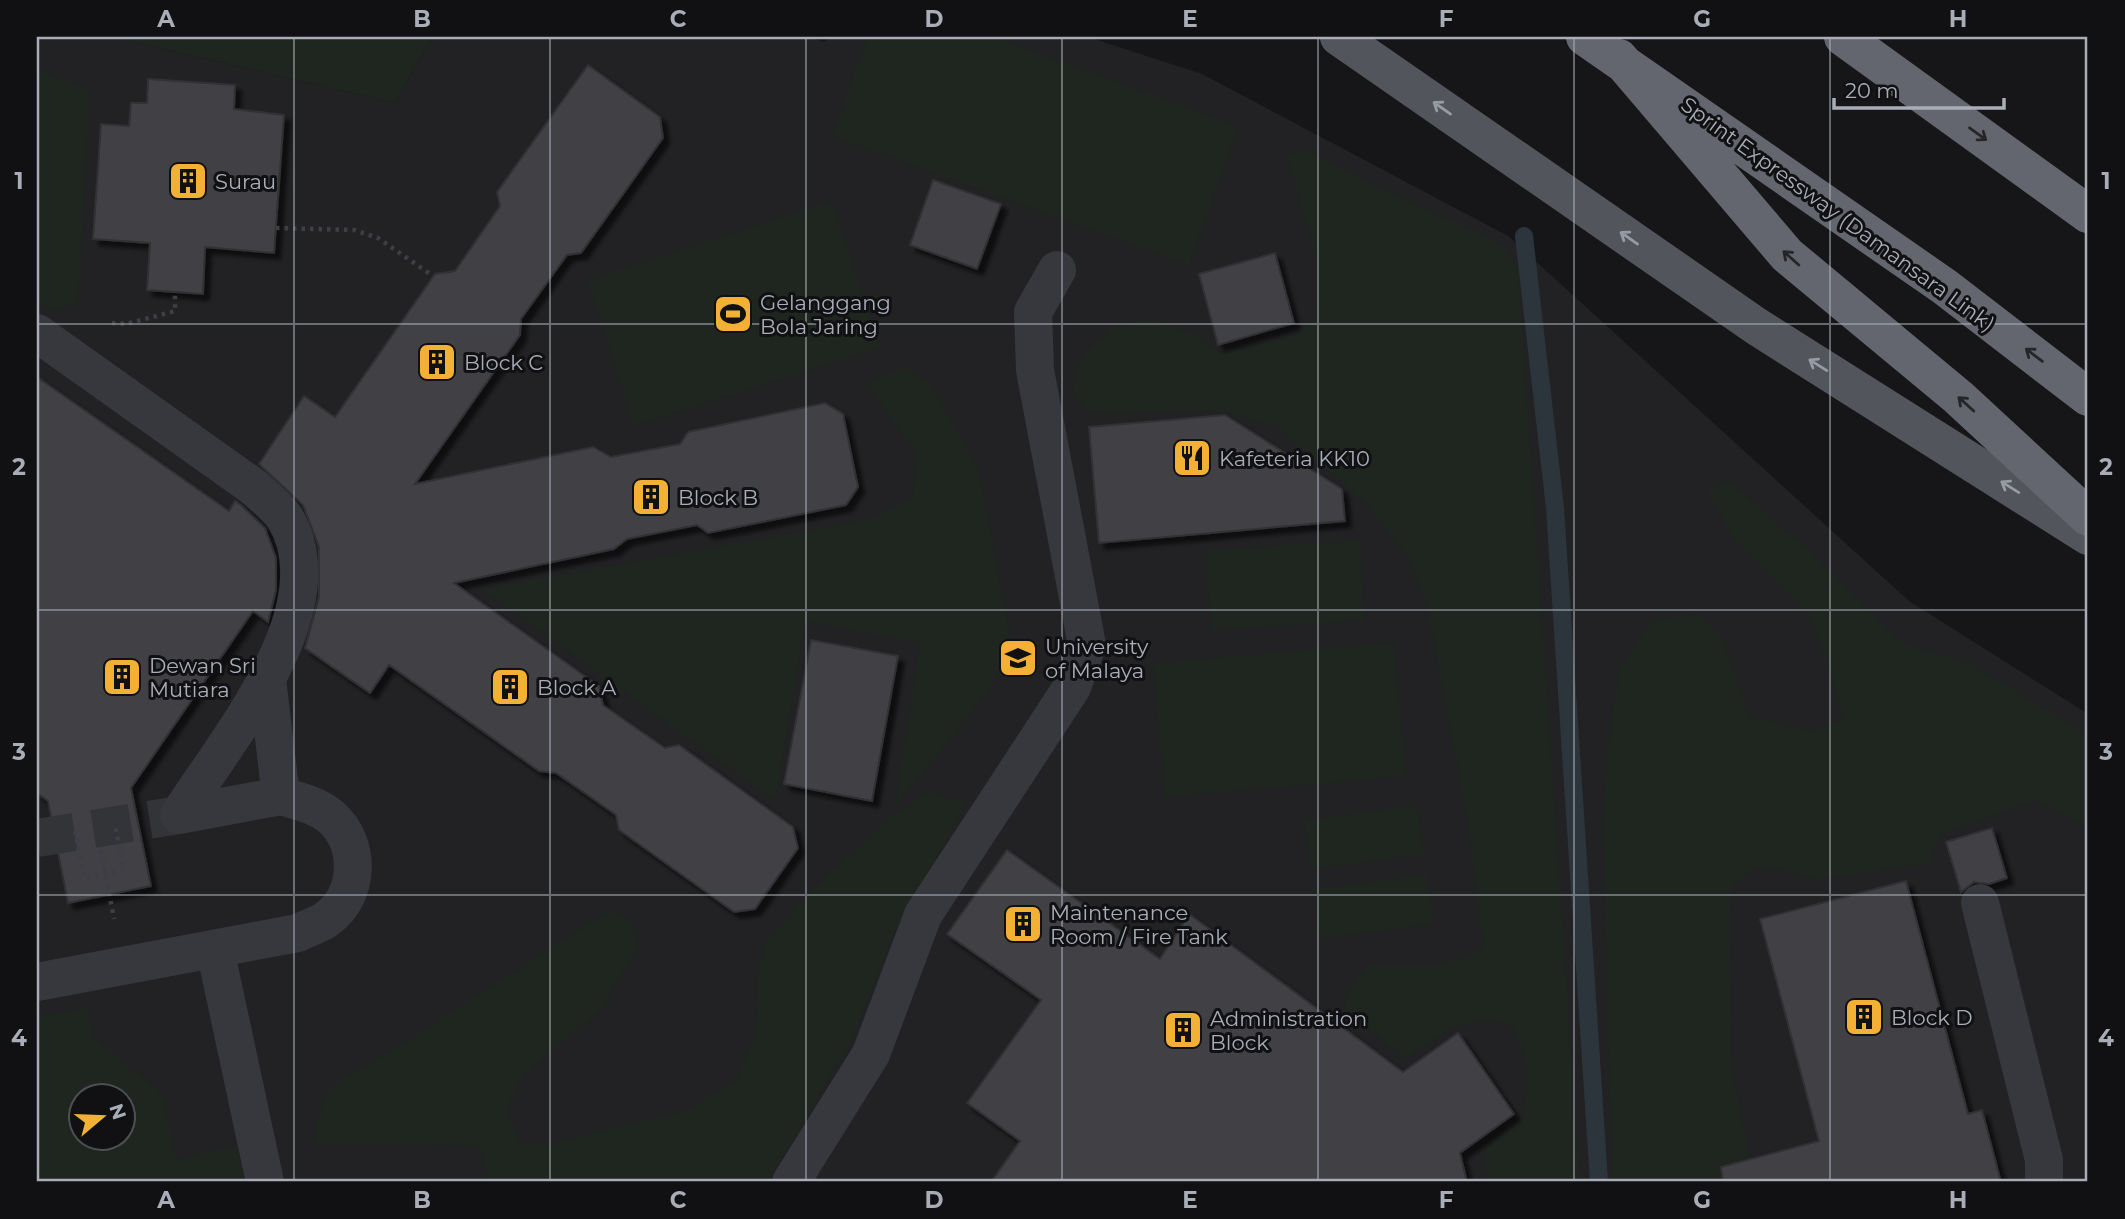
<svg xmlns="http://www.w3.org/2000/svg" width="2125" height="1219" font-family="Montserrat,sans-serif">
  <defs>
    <filter id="shadow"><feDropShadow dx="6" dy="6" stdDeviation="2" flood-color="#0009"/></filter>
  </defs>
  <rect width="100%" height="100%" fill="#161618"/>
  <path fill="#222225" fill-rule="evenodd" d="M37 37H113L395 103 432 37H807L825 42 828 37H1088L1202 74 1508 236 1909 601 2088 714V1182H37ZM80 1096H122V1138H80Z"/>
  <path fill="#1e261f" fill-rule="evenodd" d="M113 37H432L395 103Z
    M867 37H993L1239 126 1189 265 832 136Z
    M37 68 90 90 78 302 52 311 37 301Z
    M1300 148 1502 245 1518 268 1580 1182H1488L1485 1170 1486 1147 1524 1118 1528 1068 1512 1024 1478 1020 1445 1032 1405 1059 1344 1008 1349 990 1367 965H1439L1483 949 1467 818 1426 600 1405 553 1365 503 1277 427 1217 410 1090 414 1072 391 1082 356 1110 330 1150 318 1201 338 1220 354 1293 336 1316 316 1317 260 1287 157Z
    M832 201 880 348 634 426 587 280Z
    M905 367 931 384 979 471 1011 643 987 694 895 807 920 643 805 621 775 801 482 589 872 519 912 498 917 455 867 384Z
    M1728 480 1805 547 1901 643 1971 664 2088 735V829L2037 800 1939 835 1930 863 1818 880 1783 870 1752 869 1731 888 1730 1055 1754 1182H1612L1603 821 1607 754 1619 669 1652 620 1697 614 1723 640 1749 716 1813 732 1844 718 1811 618 1732 537 1707 490Z
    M1360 540 1364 621 1211 630 1206 550Z
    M1394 642 1406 776 1165 797 1153 663Z
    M929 792 966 804 893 936 852 1039 767 1182H489L480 1146 315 1143C321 1094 324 1086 370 1064L610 910 631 920 638 948 601 1009 524 1075 506 1110 520 1143H550L685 1111 736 1080 756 1033 758 976 765 942 816 886 887 820Z
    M1417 805 1424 855 1311 869 1304 820Z
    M1427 874 1434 924 1319 939 1313 889Z
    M88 1008 92 1036 163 1095 176 1159 238 1145 244 1182H37V1016ZM80 1096H122V1138H80Z"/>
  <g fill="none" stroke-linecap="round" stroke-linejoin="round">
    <path stroke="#2c353c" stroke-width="18" d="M1524 236 1555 508 1599 1182"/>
  </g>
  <path fill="#404145" stroke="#303034" stroke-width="2" filter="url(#shadow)" d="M588 65 660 117 663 138 581 253 567 255 521 319 520 335 415 484 593 447 611 457 680 444 688 432 825 403 843 414 858 487 846 505 708 533 697 525 627 539 614 549 454 583 599 686 603 705 665 748 679 745 793 827 798 848 755 909 734 912 619 830 616 815 556 773 539 771 389 665 370 693 305 648 319 597V547L303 505 259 464 304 396 335 417 435 274 455 271 500 206 497 192Z
    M148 79 235 85 234 109 284 115 274 253 205 247 203 294 147 290 150 243 93 239 101 124 129 126 131 103H147Z
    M933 180 1001 204 977 269 910 245Z
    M1275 253 1294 323 1218 345 1199 274Z
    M37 377 229 511 235 501 241 505 265 528 276 558V590L268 622 253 611 131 788 151 886 68 903 48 801 37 793Z
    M1225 415 1342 489 1345 521 1099 543 1089 427Z
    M811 640 898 656 872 801 784 784Z
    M1992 828 2007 878 1989 884 1974 882 1961 892 1946 842Z
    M1007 850 1160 959 1189 914 1403 1072 1458 1033 1514 1114 1460 1153 1467 1182H991L1020 1141 967 1103 1041 1000 947 934Z
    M1906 881 1968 1114 1982 1110 2001 1182H1723L1721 1167 1819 1141 1760 919Z"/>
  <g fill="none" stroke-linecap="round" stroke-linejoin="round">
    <path stroke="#333438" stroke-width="38" stroke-dasharray="38 19" stroke-linecap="butt" d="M37 838 179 815"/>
    <path stroke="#3d3f44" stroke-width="4.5" stroke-dasharray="3.5 5" stroke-linecap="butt" d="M276 228 354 230 378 238 433 276
      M112 323 126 324 175 311V292
      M75 831 84 878 124 870 115 825
      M101 851 114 919"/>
    <path stroke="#37383d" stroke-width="38" d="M37 333 255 488C264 497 278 507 285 518 339 609 226 741 179 815
      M179 815 281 796
      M1980 903 2044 1160V1182
      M215 949 265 1182
      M37 982 298 933C307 928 320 925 328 918 360 894 361 843 331 817 317 805 298 801 281 796L267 679
      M791 1182 871 1054 923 915 1072 687 1087 645 1035 370 1033 312 1057 270"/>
    <path stroke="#53555c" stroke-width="38" d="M1339 37 1756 326 2088 536"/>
    <path stroke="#63666e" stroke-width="38" d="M1585 37 1945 287 2088 397
      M1843 37 2088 214
      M1619 58 1787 255 1958 397 2088 517"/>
  </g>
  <defs><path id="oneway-shaft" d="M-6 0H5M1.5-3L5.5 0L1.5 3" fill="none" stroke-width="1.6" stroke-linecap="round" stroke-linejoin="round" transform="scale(1.75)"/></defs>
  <g stroke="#979ba6">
    <use href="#oneway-shaft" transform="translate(1442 108) rotate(-145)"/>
    <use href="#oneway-shaft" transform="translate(1629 238) rotate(-145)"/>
    <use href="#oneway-shaft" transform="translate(1818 365) rotate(-148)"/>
    <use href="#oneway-shaft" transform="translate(2010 487) rotate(-148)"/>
  </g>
  <g stroke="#26262a">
    <use href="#oneway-shaft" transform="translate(1978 134) rotate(36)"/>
    <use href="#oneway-shaft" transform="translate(1791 258) rotate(-138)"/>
    <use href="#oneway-shaft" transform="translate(2034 355) rotate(-143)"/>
    <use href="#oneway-shaft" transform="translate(1966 404) rotate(-138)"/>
  </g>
  <path fill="none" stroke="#a8adb8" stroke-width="2" stroke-opacity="0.55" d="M294 37V1182M550 37V1182M806 37V1182M1062 37V1182M1318 37V1182M1574 37V1182M1830 37V1182M37 324H2088M37 610H2088M37 895H2088"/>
  <defs>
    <symbol id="building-square" viewBox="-11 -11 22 22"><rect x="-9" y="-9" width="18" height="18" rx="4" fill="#f2b134" stroke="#111113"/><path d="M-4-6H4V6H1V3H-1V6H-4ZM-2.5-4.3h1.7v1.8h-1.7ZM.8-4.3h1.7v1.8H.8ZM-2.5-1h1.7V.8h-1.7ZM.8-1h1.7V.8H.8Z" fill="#111"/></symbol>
    <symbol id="stadium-square" viewBox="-11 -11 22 22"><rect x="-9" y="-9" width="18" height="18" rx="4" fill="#f2b134" stroke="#111113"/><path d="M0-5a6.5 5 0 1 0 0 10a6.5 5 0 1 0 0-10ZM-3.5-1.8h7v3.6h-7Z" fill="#111"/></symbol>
    <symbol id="restaurant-square" viewBox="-11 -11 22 22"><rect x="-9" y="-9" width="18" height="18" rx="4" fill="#f2b134" stroke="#111113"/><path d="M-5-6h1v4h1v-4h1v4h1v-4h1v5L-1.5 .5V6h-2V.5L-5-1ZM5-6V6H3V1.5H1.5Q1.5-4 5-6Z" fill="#111"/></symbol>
    <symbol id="university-square" viewBox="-11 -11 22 22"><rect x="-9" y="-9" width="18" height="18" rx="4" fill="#f2b134" stroke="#111113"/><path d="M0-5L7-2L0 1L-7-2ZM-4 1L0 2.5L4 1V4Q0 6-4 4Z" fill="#111"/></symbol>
  </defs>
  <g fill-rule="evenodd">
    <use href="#building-square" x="166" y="159" width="44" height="44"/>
    <use href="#stadium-square" x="711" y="292" width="44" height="44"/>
    <use href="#building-square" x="415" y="340" width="44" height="44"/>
    <use href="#restaurant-square" x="1170" y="436" width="44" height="44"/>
    <use href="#building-square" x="629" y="475" width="44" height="44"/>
    <use href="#university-square" x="996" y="636" width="44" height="44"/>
    <use href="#building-square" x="100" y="655" width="44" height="44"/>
    <use href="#building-square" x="488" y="665" width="44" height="44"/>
    <use href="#building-square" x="1001" y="902" width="44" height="44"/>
    <use href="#building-square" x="1842" y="995" width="44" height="44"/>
    <use href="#building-square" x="1161" y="1008" width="44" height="44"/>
  </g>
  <g text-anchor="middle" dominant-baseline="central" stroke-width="6" stroke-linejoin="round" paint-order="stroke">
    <g font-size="21" fill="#a8adb8" stroke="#111113" text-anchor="start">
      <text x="215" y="181">Surau</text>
      <text x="760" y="302">Gelanggang<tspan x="760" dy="24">Bola Jaring</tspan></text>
      <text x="464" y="362">Block C</text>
      <text x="1219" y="458">Kafeteria KK10</text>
      <text x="678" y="497">Block B</text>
      <text x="1045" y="646">University<tspan x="1045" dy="24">of Malaya</tspan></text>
      <text x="149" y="665">Dewan Sri<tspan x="149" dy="24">Mutiara</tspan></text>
      <text x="537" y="687">Block A</text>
      <text x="1050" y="912">Maintenance<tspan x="1050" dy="24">Room / Fire Tank</tspan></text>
      <text x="1891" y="1017">Block D</text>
      <text x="1210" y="1018">Administration<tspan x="1210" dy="24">Block</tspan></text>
    </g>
    <g font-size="21" fill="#a8adb8" stroke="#111113">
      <text transform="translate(1838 214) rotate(36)">Sprint Expressway (Damansara Link)</text>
    </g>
  </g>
  <rect width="2125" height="1219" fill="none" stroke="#111113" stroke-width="77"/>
  <g transform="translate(102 1117) rotate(71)"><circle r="33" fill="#111113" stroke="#4d4f55" stroke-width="2"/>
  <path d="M0-5L12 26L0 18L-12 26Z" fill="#f2b134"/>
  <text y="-10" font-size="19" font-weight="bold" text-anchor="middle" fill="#a8adb8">N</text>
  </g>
  <path d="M1834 98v10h170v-10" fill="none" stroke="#a8adb8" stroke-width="3.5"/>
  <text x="1845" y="98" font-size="21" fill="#a8adb8" stroke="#111113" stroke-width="5" paint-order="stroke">20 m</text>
  <rect x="38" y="38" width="2048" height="1142" fill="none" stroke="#a8adb8" stroke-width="2.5"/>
  <g font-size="23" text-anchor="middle" font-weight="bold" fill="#a8adb8">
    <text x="166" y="27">A</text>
    <text x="422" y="27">B</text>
    <text x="678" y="27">C</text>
    <text x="934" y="27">D</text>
    <text x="1190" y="27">E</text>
    <text x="1446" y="27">F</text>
    <text x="1702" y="27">G</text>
    <text x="1958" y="27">H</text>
    <text x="19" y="189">1</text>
    <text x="2106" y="189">1</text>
    <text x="19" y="475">2</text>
    <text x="2106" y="475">2</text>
    <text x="19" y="760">3</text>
    <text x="2106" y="760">3</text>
    <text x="19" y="1046">4</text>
    <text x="2106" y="1046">4</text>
    <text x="166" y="1208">A</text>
    <text x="422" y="1208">B</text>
    <text x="678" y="1208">C</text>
    <text x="934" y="1208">D</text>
    <text x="1190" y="1208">E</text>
    <text x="1446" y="1208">F</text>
    <text x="1702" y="1208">G</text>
    <text x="1958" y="1208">H</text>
  </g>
</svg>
